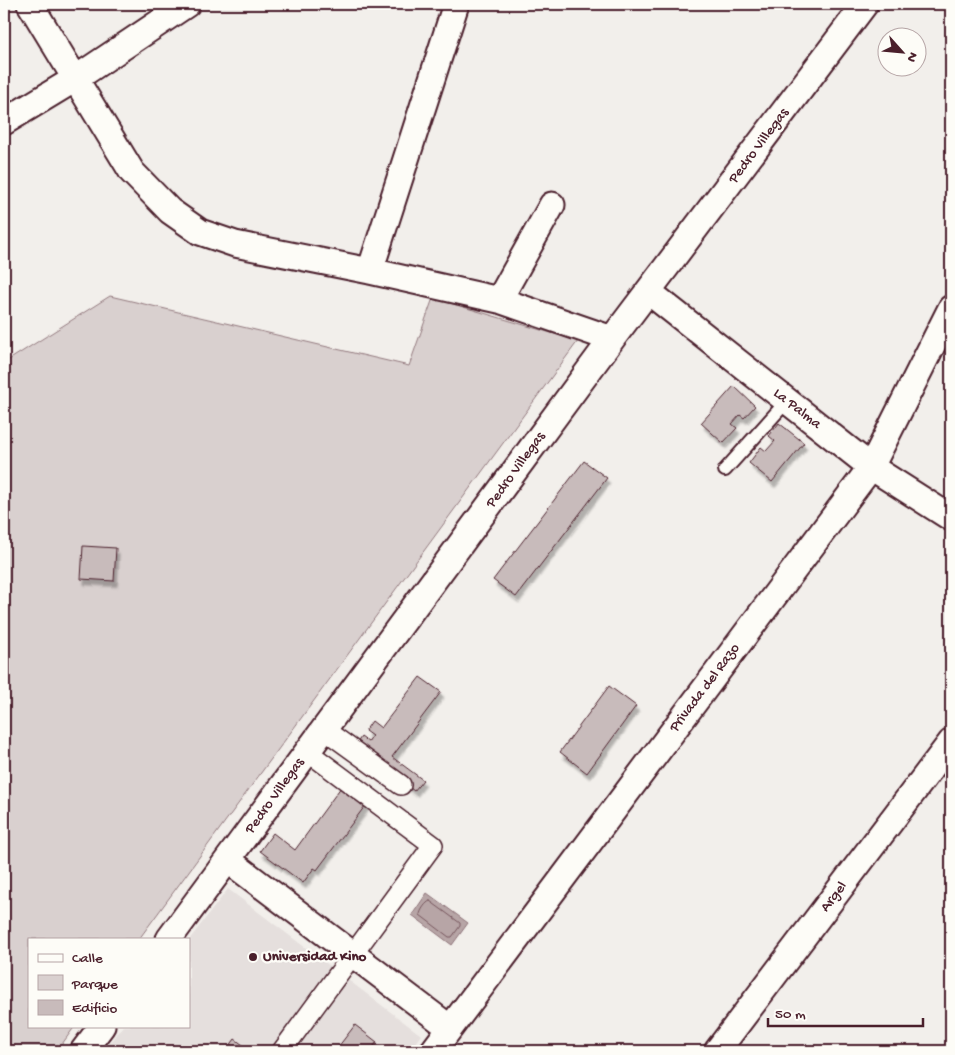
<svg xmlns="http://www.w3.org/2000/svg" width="955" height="1055" font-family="'Gochi Hand',sans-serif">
  <defs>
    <filter id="shadow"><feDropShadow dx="3" dy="5.5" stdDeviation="1" flood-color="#0004"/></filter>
  </defs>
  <rect width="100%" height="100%" fill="#f2efeb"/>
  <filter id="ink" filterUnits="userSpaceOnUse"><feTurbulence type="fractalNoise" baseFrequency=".02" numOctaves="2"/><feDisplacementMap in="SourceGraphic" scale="10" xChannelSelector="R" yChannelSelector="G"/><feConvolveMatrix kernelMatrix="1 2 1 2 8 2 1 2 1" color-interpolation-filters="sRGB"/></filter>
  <g filter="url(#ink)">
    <path fill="#e5dfdd" d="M228 889 421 1035 409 1051H103L123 1026H189V940Z"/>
    <path fill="#d9d0cf" stroke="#92787d" d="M110 296 409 366 433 298 578 341 139 939H29V1026H75L57 1051H4V363Z"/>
    <path fill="#b7a5a6" stroke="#8b6f75" d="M427 893 468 923 452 945 412 915Z"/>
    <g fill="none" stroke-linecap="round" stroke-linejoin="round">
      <path stroke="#76555c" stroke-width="1" d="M430 901 460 923V926L452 937H449L420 915C420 911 426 902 430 901Z"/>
    </g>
    <path fill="#c8bbbb" stroke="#4a1f2b" filter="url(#shadow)" d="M734 386 755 406 744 418 740 415 732 424 737 428 723 443 701 423Z
      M779 423 804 443 772 482 749 463 761 447 766 451 775 441 769 436Z
      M584 461 607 478 516 597 493 580Z
      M83 546 116 548 114 581 81 579Z
      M420 677 441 692 392 757 423 780 414 791 355 746 361 737 368 742 372 736 365 731 372 721 381 728Z
      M609 686 636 706 587 773 560 752Z
      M344 783 368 802 317 870 314 868 303 883 260 851 273 833 295 850Z
      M355 1025 377 1042 370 1051H335Z
      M235 1039 251 1051H226Z"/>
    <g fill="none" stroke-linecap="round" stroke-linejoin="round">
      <defs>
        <path id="service" d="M725 470 787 401"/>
        <path id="pedestrian" d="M325 730 401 785
          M282 1051 433 845 308 752"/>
        <path id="minor" d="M30 4 132 172 170 211 200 232 235 244 370 271 499 300 612 339
          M4 122 75 79 187 4
          M370 271 456 4
          M649 292 871 467 951 518
          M499 300 552 205
          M228 860 450 1028
          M169 939 612 339 865 4
          M83 1051 102 1026
          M433 1051 871 467 951 308
          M717 1051 951 742"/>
      </defs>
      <use href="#service" stroke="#4a1f2b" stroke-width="16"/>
      <use href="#pedestrian" stroke="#4a1f2b" stroke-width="22"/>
      <use href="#minor" stroke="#4a1f2b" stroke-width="29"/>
      <use href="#service" stroke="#fdfcf7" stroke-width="12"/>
      <use href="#pedestrian" stroke="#fdfcf7" stroke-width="19"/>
      <use href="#minor" stroke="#fdfcf7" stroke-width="25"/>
    </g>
  </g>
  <circle fill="#4a1f2b" stroke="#fdfcf7" stroke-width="2" cx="253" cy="957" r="5"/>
  <g text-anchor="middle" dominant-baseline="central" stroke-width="4.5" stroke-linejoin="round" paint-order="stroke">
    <g font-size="15" fill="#4a1f2b" stroke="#fdfcf7">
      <text transform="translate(759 146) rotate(-53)">Pedro Villegas</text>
      <text transform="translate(797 409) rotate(38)">La Palma</text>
      <text transform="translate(516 470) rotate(-54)">Pedro Villegas</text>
      <text transform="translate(705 688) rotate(-53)">Privada del Razo</text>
      <text transform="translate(275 796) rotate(-54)">Pedro Villegas</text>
      <text transform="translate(834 897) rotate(-53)">Argel</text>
    </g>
    <g font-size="15" font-weight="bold" fill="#4a1f2b" stroke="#fdfcf7" text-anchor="start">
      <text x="263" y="957">Universidad Kino</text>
    </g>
  </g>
  <rect width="955" height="1055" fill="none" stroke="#fdfcf7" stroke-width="20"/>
  <rect x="10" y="10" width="935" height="1035" fill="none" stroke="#4a1f2b" stroke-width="2" filter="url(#ink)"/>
  <rect x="28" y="938" width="162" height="90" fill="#fdfcf7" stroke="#b5a4a5"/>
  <rect x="38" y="954" width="25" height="8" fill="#fdfcf7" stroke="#b5a4a5"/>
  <text x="72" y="962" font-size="15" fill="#4a1f2b">Calle</text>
  <rect x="38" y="975" width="25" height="15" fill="#d9d0cf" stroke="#b5a4a5"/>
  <text x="72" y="988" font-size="15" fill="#4a1f2b">Parque</text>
  <rect x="38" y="1000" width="25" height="15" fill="#c8bbbb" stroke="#b5a4a5"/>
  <text x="72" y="1012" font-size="15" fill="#4a1f2b">Edificio</text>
  <g transform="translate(902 52) rotate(117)"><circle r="24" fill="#fdfcf7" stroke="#b5a4a5"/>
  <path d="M0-4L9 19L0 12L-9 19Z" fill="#4a1f2b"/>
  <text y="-8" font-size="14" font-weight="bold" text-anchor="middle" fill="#4a1f2b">N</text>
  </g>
  <path d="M768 1018v8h155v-8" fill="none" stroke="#4a1f2b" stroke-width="2.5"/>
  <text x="775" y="1018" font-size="15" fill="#4a1f2b" stroke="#fdfcf7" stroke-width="4" paint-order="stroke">50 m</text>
</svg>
